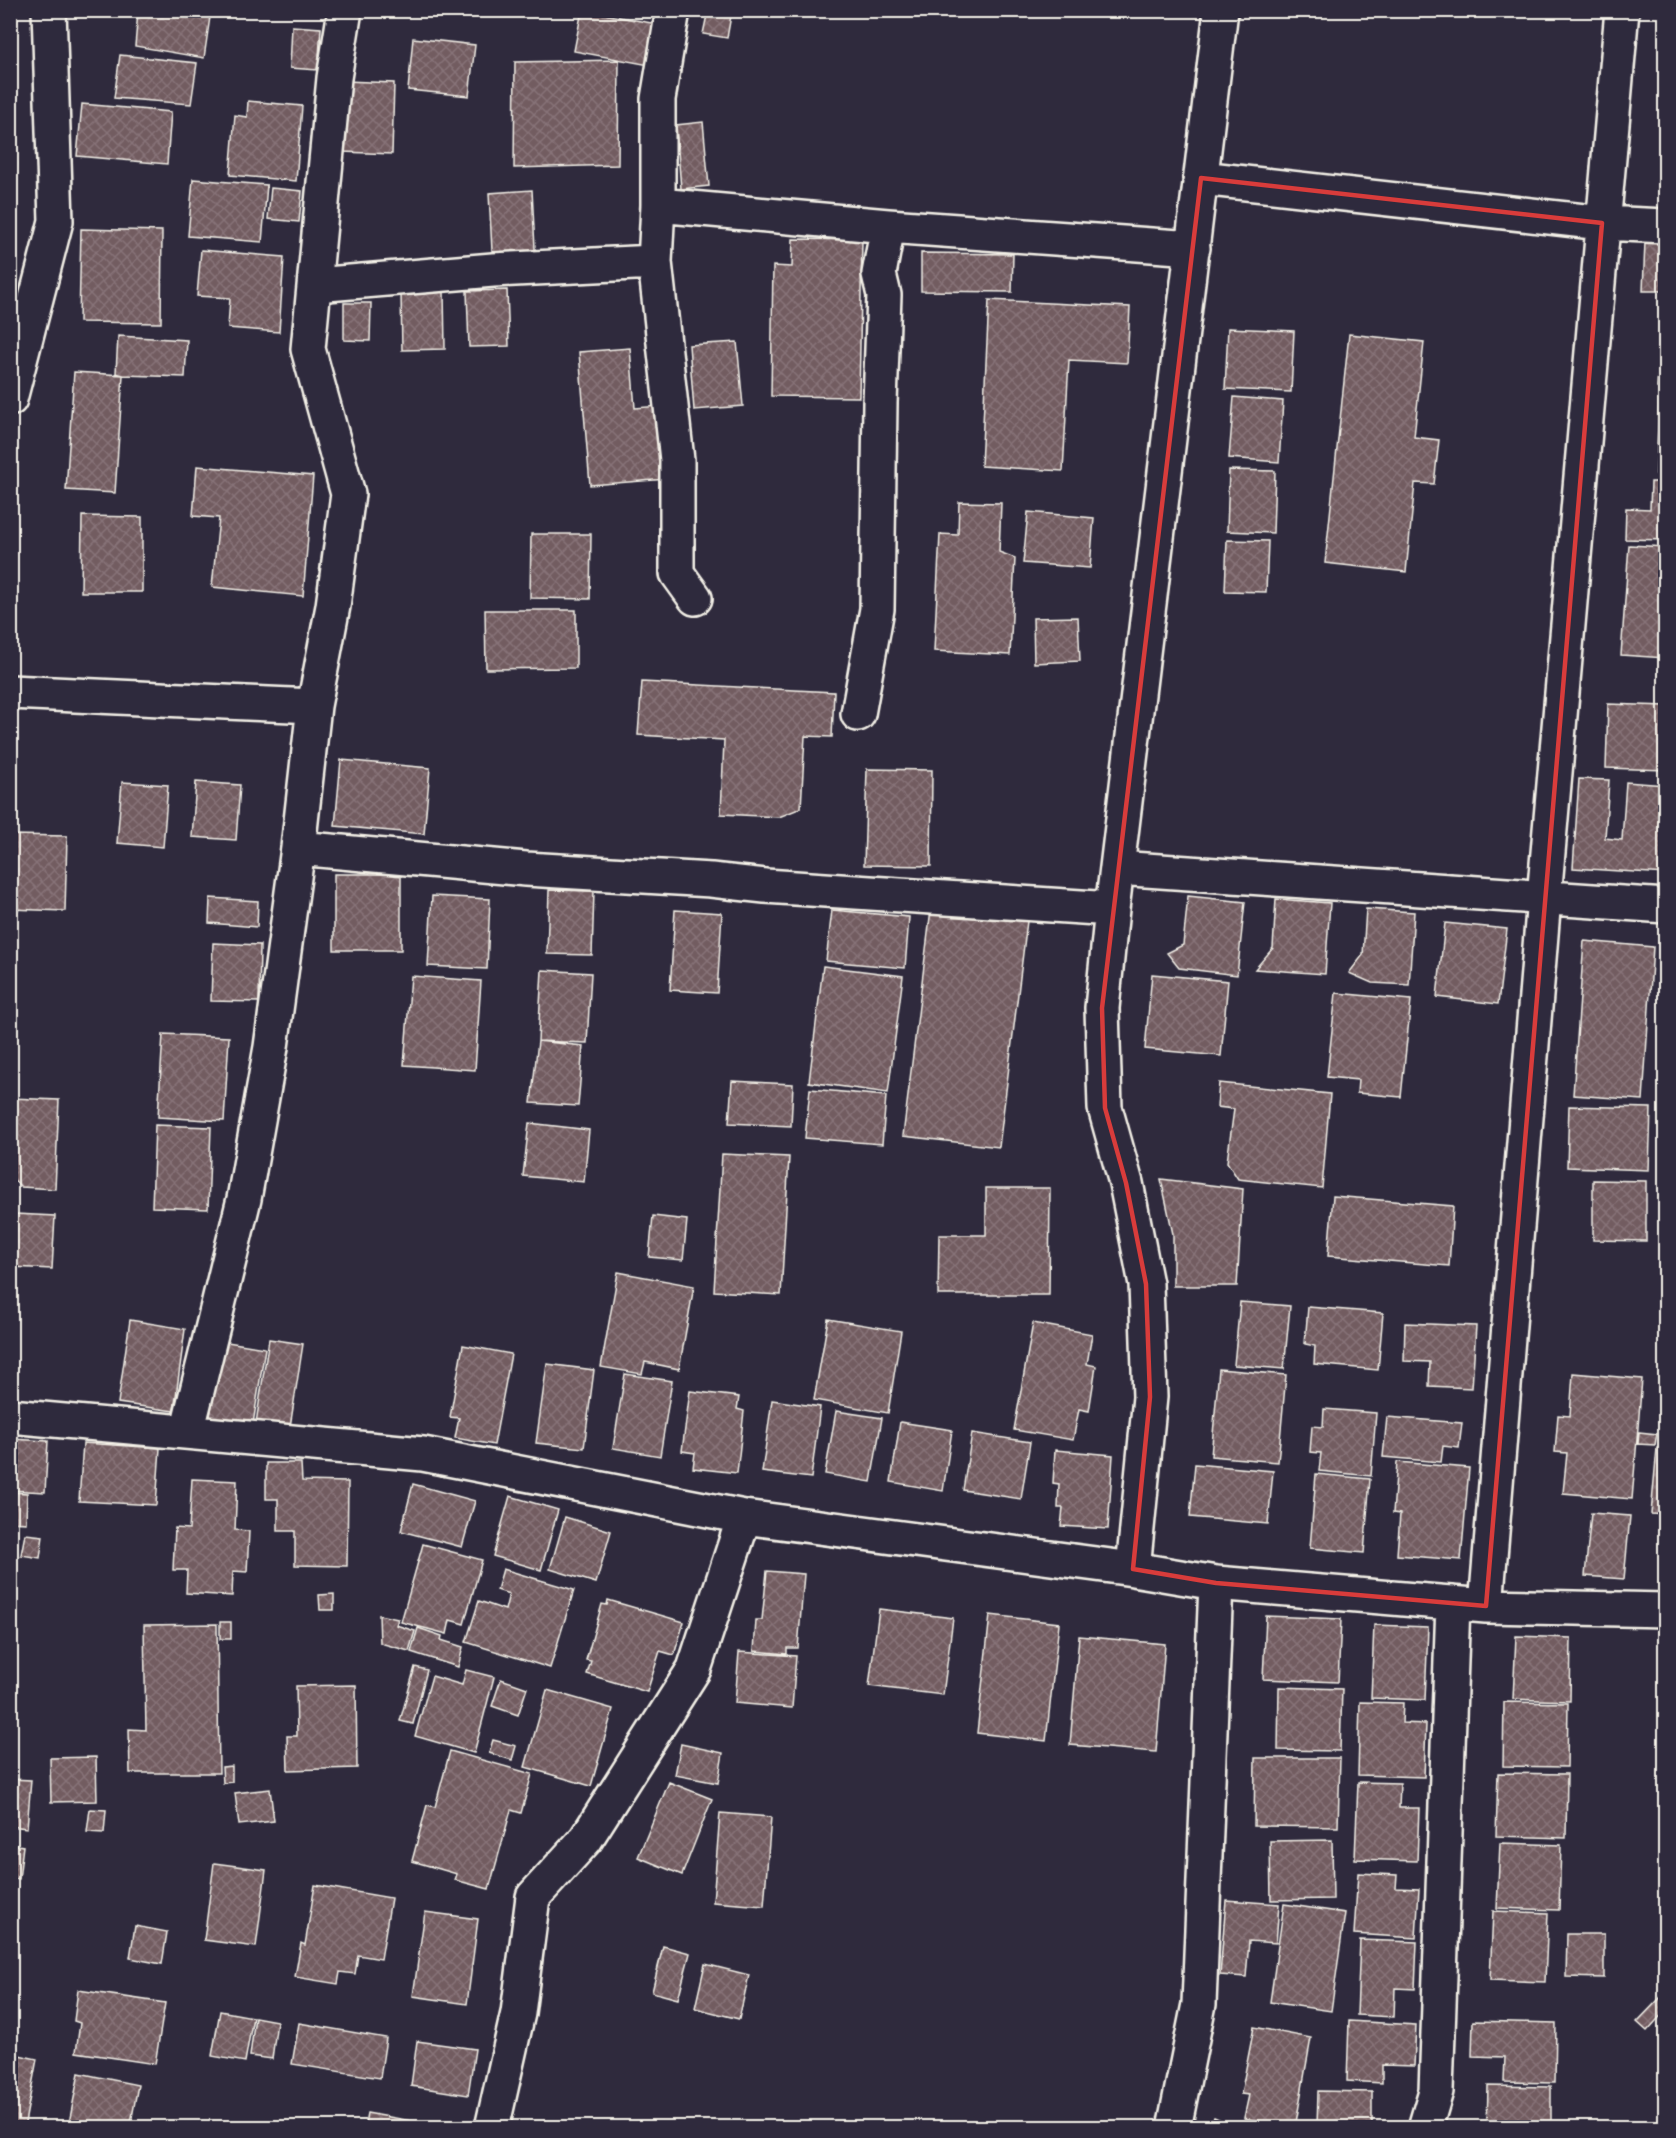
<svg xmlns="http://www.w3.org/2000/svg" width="1676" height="2138" font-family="'Comic Neue',sans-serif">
  <defs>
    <pattern id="building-cross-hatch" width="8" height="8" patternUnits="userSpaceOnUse" patternTransform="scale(1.5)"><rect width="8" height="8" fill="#725b61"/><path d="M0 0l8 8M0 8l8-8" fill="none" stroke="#877378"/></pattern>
  </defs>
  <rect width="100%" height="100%" fill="#2f2a3d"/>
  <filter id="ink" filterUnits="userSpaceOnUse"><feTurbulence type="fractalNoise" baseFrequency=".0167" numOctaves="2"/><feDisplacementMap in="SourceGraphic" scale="12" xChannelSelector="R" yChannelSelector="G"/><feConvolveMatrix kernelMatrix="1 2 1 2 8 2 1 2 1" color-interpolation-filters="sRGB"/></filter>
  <g filter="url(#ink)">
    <path fill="url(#building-cross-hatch)" stroke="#f4f1e8" stroke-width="1.5" d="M126 10H211L204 58 135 46 138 12Z
      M582 10 657 24 649 65 574 51Z
      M708 10H732L727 38 703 34Z
      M292 26 321 28 318 70 290 68Z
      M413 38 475 45 469 96 408 90Z
      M120 55 197 63 191 104 114 98Z
      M619 60 618 165 514 168 515 62Z
      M345 81 394 83 392 154 343 152Z
      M248 101 302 106 296 181 230 175 235 115 247 117Z
      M82 104 171 112 167 164 77 156Z
      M703 122 709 186 681 189 676 125Z
      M10 162 17 163 10 223Z
      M193 179 267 185 262 242 188 236Z
      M271 188 302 191 299 222 268 219Z
      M532 190 536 268 493 270 489 193Z
      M81 229 162 231 161 323 79 322Z
      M793 239 862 240 859 397 771 396 773 266 792 267Z
      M1645 242 1666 243V291H1643Z
      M201 250 284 257 279 332 228 328 230 298 197 296Z
      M921 253 1013 254 1012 292 921 291Z
      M507 290 509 346 469 347 467 291Z
      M444 292 445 349 402 350 401 293Z
      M989 300 1130 307 1127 363 1069 360 1063 471 981 466Z
      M344 303H371L370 341 344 340Z
      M1228 328 1294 331 1291 392 1225 389Z
      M1349 334 1424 342 1414 437 1439 440 1434 484 1415 483 1406 572 1325 563Z
      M118 336 187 340 185 377 123 375 116 373Z
      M737 342 743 406 694 410 689 345Z
      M1666 347V389L1657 388 1658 370Z
      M630 348 635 408 661 406 667 479 590 485 579 352Z
      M74 372 123 375 115 493 66 490Z
      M1234 397 1283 401 1279 462 1229 458Z
      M1659 400H1666V474H1656Z
      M197 466 313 476 303 596 212 587 219 518 193 516Z
      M1229 470 1275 471 1273 533 1227 531Z
      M1651 482H1666V540L1625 539 1626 508 1650 509Z
      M959 502 1001 503 999 552 1015 558 1010 655 934 651 940 534 958 535Z
      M1028 512 1094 518 1090 568 1023 563Z
      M82 516 142 517V592H81Z
      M531 534H591L590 599 530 598Z
      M1227 540 1268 541 1266 592 1225 591Z
      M1629 545 1666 547V658L1621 655Z
      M485 610H576V668L486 669Z
      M1078 617 1080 661 1034 663 1033 618Z
      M642 682 834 692 832 737 805 736 801 808 779 817 721 814 724 740 638 735Z
      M1608 704 1666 706V770L1606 768Z
      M341 760 430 768 424 834 335 826Z
      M867 769 932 770 931 866 864 865Z
      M1579 779 1609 780 1605 838 1622 840 1626 782 1666 785V874L1573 868Z
      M122 782 168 785 163 847 117 843Z
      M196 782 240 785 236 840 192 837Z
      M10 835 67 836 65 911 10 909Z
      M334 874H401V950H334Z
      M549 890 594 891 592 955 547 954Z
      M432 896 490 899 487 969 428 966Z
      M1188 896 1245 902 1237 975 1179 968 1167 953 1183 945Z
      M210 898 258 901 257 927 209 923Z
      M1276 899 1330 903 1325 974 1255 969 1273 948Z
      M931 909 1027 921 999 1147 903 1136Z
      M1366 909 1414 912 1409 985 1372 983 1349 973 1363 955Z
      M675 910 722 913 717 993 670 990Z
      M832 910 909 917 905 968 826 961Z
      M1445 923 1507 929 1498 1004 1437 997Z
      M1584 941 1653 947 1643 1100 1573 1095Z
      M213 943 260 945 259 1002 211 1001Z
      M823 966 903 976 888 1093 809 1082Z
      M542 970 591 973 587 1043 538 1041Z
      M1152 974 1228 981 1221 1056 1145 1049Z
      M411 976 481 981 475 1070 404 1065Z
      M1336 993 1411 1000 1401 1097 1357 1093 1358 1080 1327 1077Z
      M163 1034 229 1037 224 1121 158 1117Z
      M538 1041 583 1046 578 1106 531 1103Z
      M732 1081 793 1084 791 1126 729 1123Z
      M1219 1083 1330 1094 1322 1188 1238 1179 1227 1162 1234 1109 1217 1107Z
      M810 1089 886 1096 882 1144 805 1138Z
      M10 1098 59 1100 55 1189 21 1187 10 1176Z
      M1569 1106 1651 1108 1649 1170 1567 1167Z
      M529 1123 589 1130 584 1182 523 1176Z
      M155 1125 211 1127 208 1209 152 1207Z
      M722 1154 789 1157 781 1295 714 1291Z
      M1161 1179 1243 1189 1237 1286H1173V1234Z
      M1593 1180 1646 1181V1241L1593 1240Z
      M986 1188H1050L1049 1295H938L939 1235H986Z
      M1333 1196 1453 1206 1449 1266 1328 1256Z
      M15 1214 55 1216 52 1269 12 1267Z
      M653 1216 687 1220 683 1260 649 1257Z
      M618 1272 694 1286 679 1369 645 1362 642 1374 601 1367Z
      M1661 1272H1666V1323H1660Z
      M1240 1302 1290 1306 1284 1369 1234 1365Z
      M1308 1307 1383 1313 1378 1370 1314 1364 1315 1346 1305 1344Z
      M828 1319 901 1331 888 1413 814 1400Z
      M130 1320 185 1329 174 1411 118 1403Z
      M1033 1323 1092 1334 1087 1364 1096 1366 1089 1411 1079 1409 1073 1440 1014 1430Z
      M1405 1323 1476 1326 1472 1388 1429 1386 1430 1362 1404 1361Z
      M269 1339 303 1344 290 1427 256 1423Z
      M221 1341 265 1348 253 1424 210 1417Z
      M463 1345 511 1354 494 1445 455 1438 459 1418 450 1417Z
      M547 1364 594 1370 584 1448 536 1443Z
      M1219 1369 1286 1375 1278 1462 1211 1456Z
      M1573 1373 1642 1379 1632 1499 1563 1493 1567 1453 1555 1452 1558 1415 1570 1416Z
      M625 1374 672 1381 660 1456 613 1448Z
      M690 1391 739 1397 737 1409 744 1411 737 1473 693 1468 695 1453 682 1451Z
      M772 1400 820 1407 811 1478 762 1472Z
      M1324 1409 1376 1413 1371 1476 1319 1471 1321 1453 1310 1452 1312 1426 1323 1427Z
      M836 1411 882 1418 871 1482 825 1474Z
      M1387 1417 1462 1423 1459 1448 1443 1446 1441 1462 1383 1457Z
      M900 1422 952 1430 943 1491 891 1482Z
      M1639 1432 1657 1434 1655 1445 1638 1444Z
      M972 1433 1030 1442 1021 1499 963 1490Z
      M10 1439 48 1441 45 1492 10 1490Z
      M83 1443 160 1448 156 1505 79 1501Z
      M1657 1448 1666 1449V1515L1651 1514Z
      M1055 1450 1113 1455 1108 1529 1061 1526 1063 1508H1058L1059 1484 1053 1483Z
      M1397 1462 1469 1468 1461 1560 1397 1555 1400 1514 1393 1513Z
      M266 1463H301L302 1481 348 1482 347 1566 295 1565V1531H278V1499H266Z
      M1195 1464 1273 1471 1268 1524 1190 1517Z
      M1316 1474 1370 1479 1364 1553 1310 1548Z
      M192 1479 237 1481 235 1530 249 1531 247 1572 233 1571 232 1596 186 1593 187 1570H173L175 1528 189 1529Z
      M413 1484 475 1501 462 1547 401 1531Z
      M10 1492 27 1493 26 1523 10 1522Z
      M510 1496 558 1510 541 1570 493 1556Z
      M1591 1513 1630 1516 1624 1579 1585 1576Z
      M565 1517 611 1531 596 1583 550 1569Z
      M25 1534 43 1536 40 1558 21 1555Z
      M423 1544 482 1560 464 1624 450 1620 447 1634 401 1622Z
      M503 1569 574 1590 550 1668 466 1642 479 1601 505 1610 509 1594 497 1590Z
      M767 1571 804 1574 798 1648H787V1654L754 1651 756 1620H762Z
      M334 1594V1610H320L319 1595Z
      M608 1600 684 1622 674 1655 660 1651 647 1692 587 1674 591 1661 586 1660 602 1604 607 1605Z
      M879 1609 953 1618 943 1695 869 1686Z
      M379 1615 398 1619 396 1625 415 1631 409 1651 380 1643Z
      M990 1615 1059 1623 1046 1741 977 1733Z
      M1266 1616 1341 1619 1338 1682 1263 1679Z
      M220 1622H231V1639H220Z
      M217 1624 219 1773H130L129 1729 146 1730 144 1625Z
      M1374 1625 1428 1627 1425 1700 1371 1698Z
      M418 1628 442 1636 441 1640 463 1647 458 1667 411 1652Z
      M1079 1636 1165 1644 1156 1752 1070 1745Z
      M1516 1636 1571 1638 1570 1701 1513 1699Z
      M739 1652 796 1656 792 1708 735 1703Z
      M415 1667 427 1670 413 1724 400 1721Z
      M466 1670 494 1677 474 1753 415 1736 432 1676 462 1685Z
      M501 1679 527 1688 518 1715 492 1706Z
      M356 1685 357 1768 288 1770 287 1736H297L296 1686Z
      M1279 1687 1342 1689 1340 1751 1278 1750Z
      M547 1690 613 1709 591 1786 525 1767Z
      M1360 1702 1403 1703 1402 1723 1426 1724 1424 1777 1358 1775Z
      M1504 1702 1568 1703 1567 1767 1503 1766Z
      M493 1740 516 1746 512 1760 489 1753Z
      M681 1744 723 1753 718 1783 675 1775Z
      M450 1751 532 1774 521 1813 511 1810 489 1889 455 1880 457 1874 412 1861 427 1805 435 1807Z
      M96 1757 97 1801 51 1802 50 1758Z
      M1255 1758H1340L1338 1827 1254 1826Z
      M232 1766V1782L223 1783 222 1767Z
      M1498 1773 1567 1774 1566 1838 1496 1836Z
      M10 1779 31 1780 27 1828 10 1826Z
      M669 1782 712 1799 682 1875 638 1857Z
      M1358 1782 1400 1783 1399 1808H1419L1417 1861 1355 1859Z
      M270 1789 274 1821 239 1825 235 1793Z
      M90 1809 106 1810 104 1833 87 1832Z
      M720 1813 771 1817 764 1906 713 1902Z
      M1332 1840 1333 1899 1271 1900 1270 1841Z
      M1500 1843 1561 1845 1559 1910 1497 1908Z
      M10 1844 23 1846 19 1879 10 1878Z
      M214 1863 266 1870 256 1947 204 1940Z
      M1358 1873 1397 1875 1396 1888 1419 1889 1416 1938 1354 1934Z
      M315 1885 391 1898 381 1959 358 1955 355 1974 340 1972 338 1984 295 1977 301 1943 305 1945Z
      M1226 1900 1279 1904 1276 1943 1249 1941 1246 1977 1220 1975Z
      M1284 1904 1345 1913 1331 2011 1270 2002Z
      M1493 1911 1548 1913 1545 1982 1490 1980Z
      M425 1912 478 1919 467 2004 413 1996Z
      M135 1926 167 1932 162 1964 130 1958Z
      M1567 1934H1604V1978L1566 1977Z
      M1360 1940 1417 1942 1415 1989 1395 1988 1394 2017 1357 2015Z
      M663 1946 690 1953 678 1999 652 1992Z
      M705 1964 749 1975 739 2019 695 2008Z
      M78 1990 165 2003 155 2064 76 2052 80 2023 74 2021Z
      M1661 1997 1666 2001V2010L1647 2031 1637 2022Z
      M220 2011 253 2017 245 2062 212 2056Z
      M255 2017 277 2021 272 2059 250 2056Z
      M1349 2021 1416 2025 1414 2066 1382 2065V2083L1347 2081Z
      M1473 2021 1556 2023 1555 2083 1504 2082 1505 2057 1472 2056Z
      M299 2023 386 2038 380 2078 292 2064Z
      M1254 2027 1311 2038 1295 2128 1244 2118 1249 2095 1241 2094Z
      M417 2041 475 2049 468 2095 411 2086Z
      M10 2053 37 2059 24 2128H10Z
      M79 2073 138 2085 130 2128H68Z
      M1488 2086 1551 2087V2128H1487Z
      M1318 2091 1372 2092V2126L1385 2128H1317Z
      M367 2113 444 2127V2128H364Z
      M1214 2117 1239 2128H1210Z"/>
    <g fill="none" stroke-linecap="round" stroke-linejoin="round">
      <defs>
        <path id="minor" d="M673 10 658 99V205L655 262 677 460V573L695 598
          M1201 178 1602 223 1666 226
          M658 205 888 226 1193 248
          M315 285 493 270 655 262
          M10 399 56 221 49 10
          M10 692 314 706
          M858 714 877 609 880 403 884 295 879 274 888 226
          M298 848 526 869 711 880 765 886 1112 909
          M1117 868 1666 906
          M10 1416 423 1454 744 1517 1133 1569 1216 1583 1486 1606 1666 1610
          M187 1432 244 1199 271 1047 298 848 314 706 333 606 348 494 308 349 334 78 345 10
          M1133 1569 1150 1397 1146 1284 1126 1183 1105 1108 1102 1008 1112 909 1221 10
          M1486 1606 1544 898 1622 10
          M492 2128 518 2013 533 1897 586 1839 694 1669 744 1517
          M1174 2128 1199 2004 1216 1583
          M1425 2128 1436 2091 1453 1603"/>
      </defs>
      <use href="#minor" stroke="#f4f1e8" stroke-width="38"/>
      <use href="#minor" stroke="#2f2a3d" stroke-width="33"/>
    </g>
  </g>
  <path fill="none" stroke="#d93c3b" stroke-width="4.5" stroke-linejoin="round" d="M1201 178 1602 223 1486 1606 1216 1583 1133 1569 1150 1397 1146 1284 1126 1183 1105 1108 1102 1008Z"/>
  <rect width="1676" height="2138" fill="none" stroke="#2f2a3d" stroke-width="36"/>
  <rect x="18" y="18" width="1640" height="2102" fill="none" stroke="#f4f1e8" stroke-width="2" filter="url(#ink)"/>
</svg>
